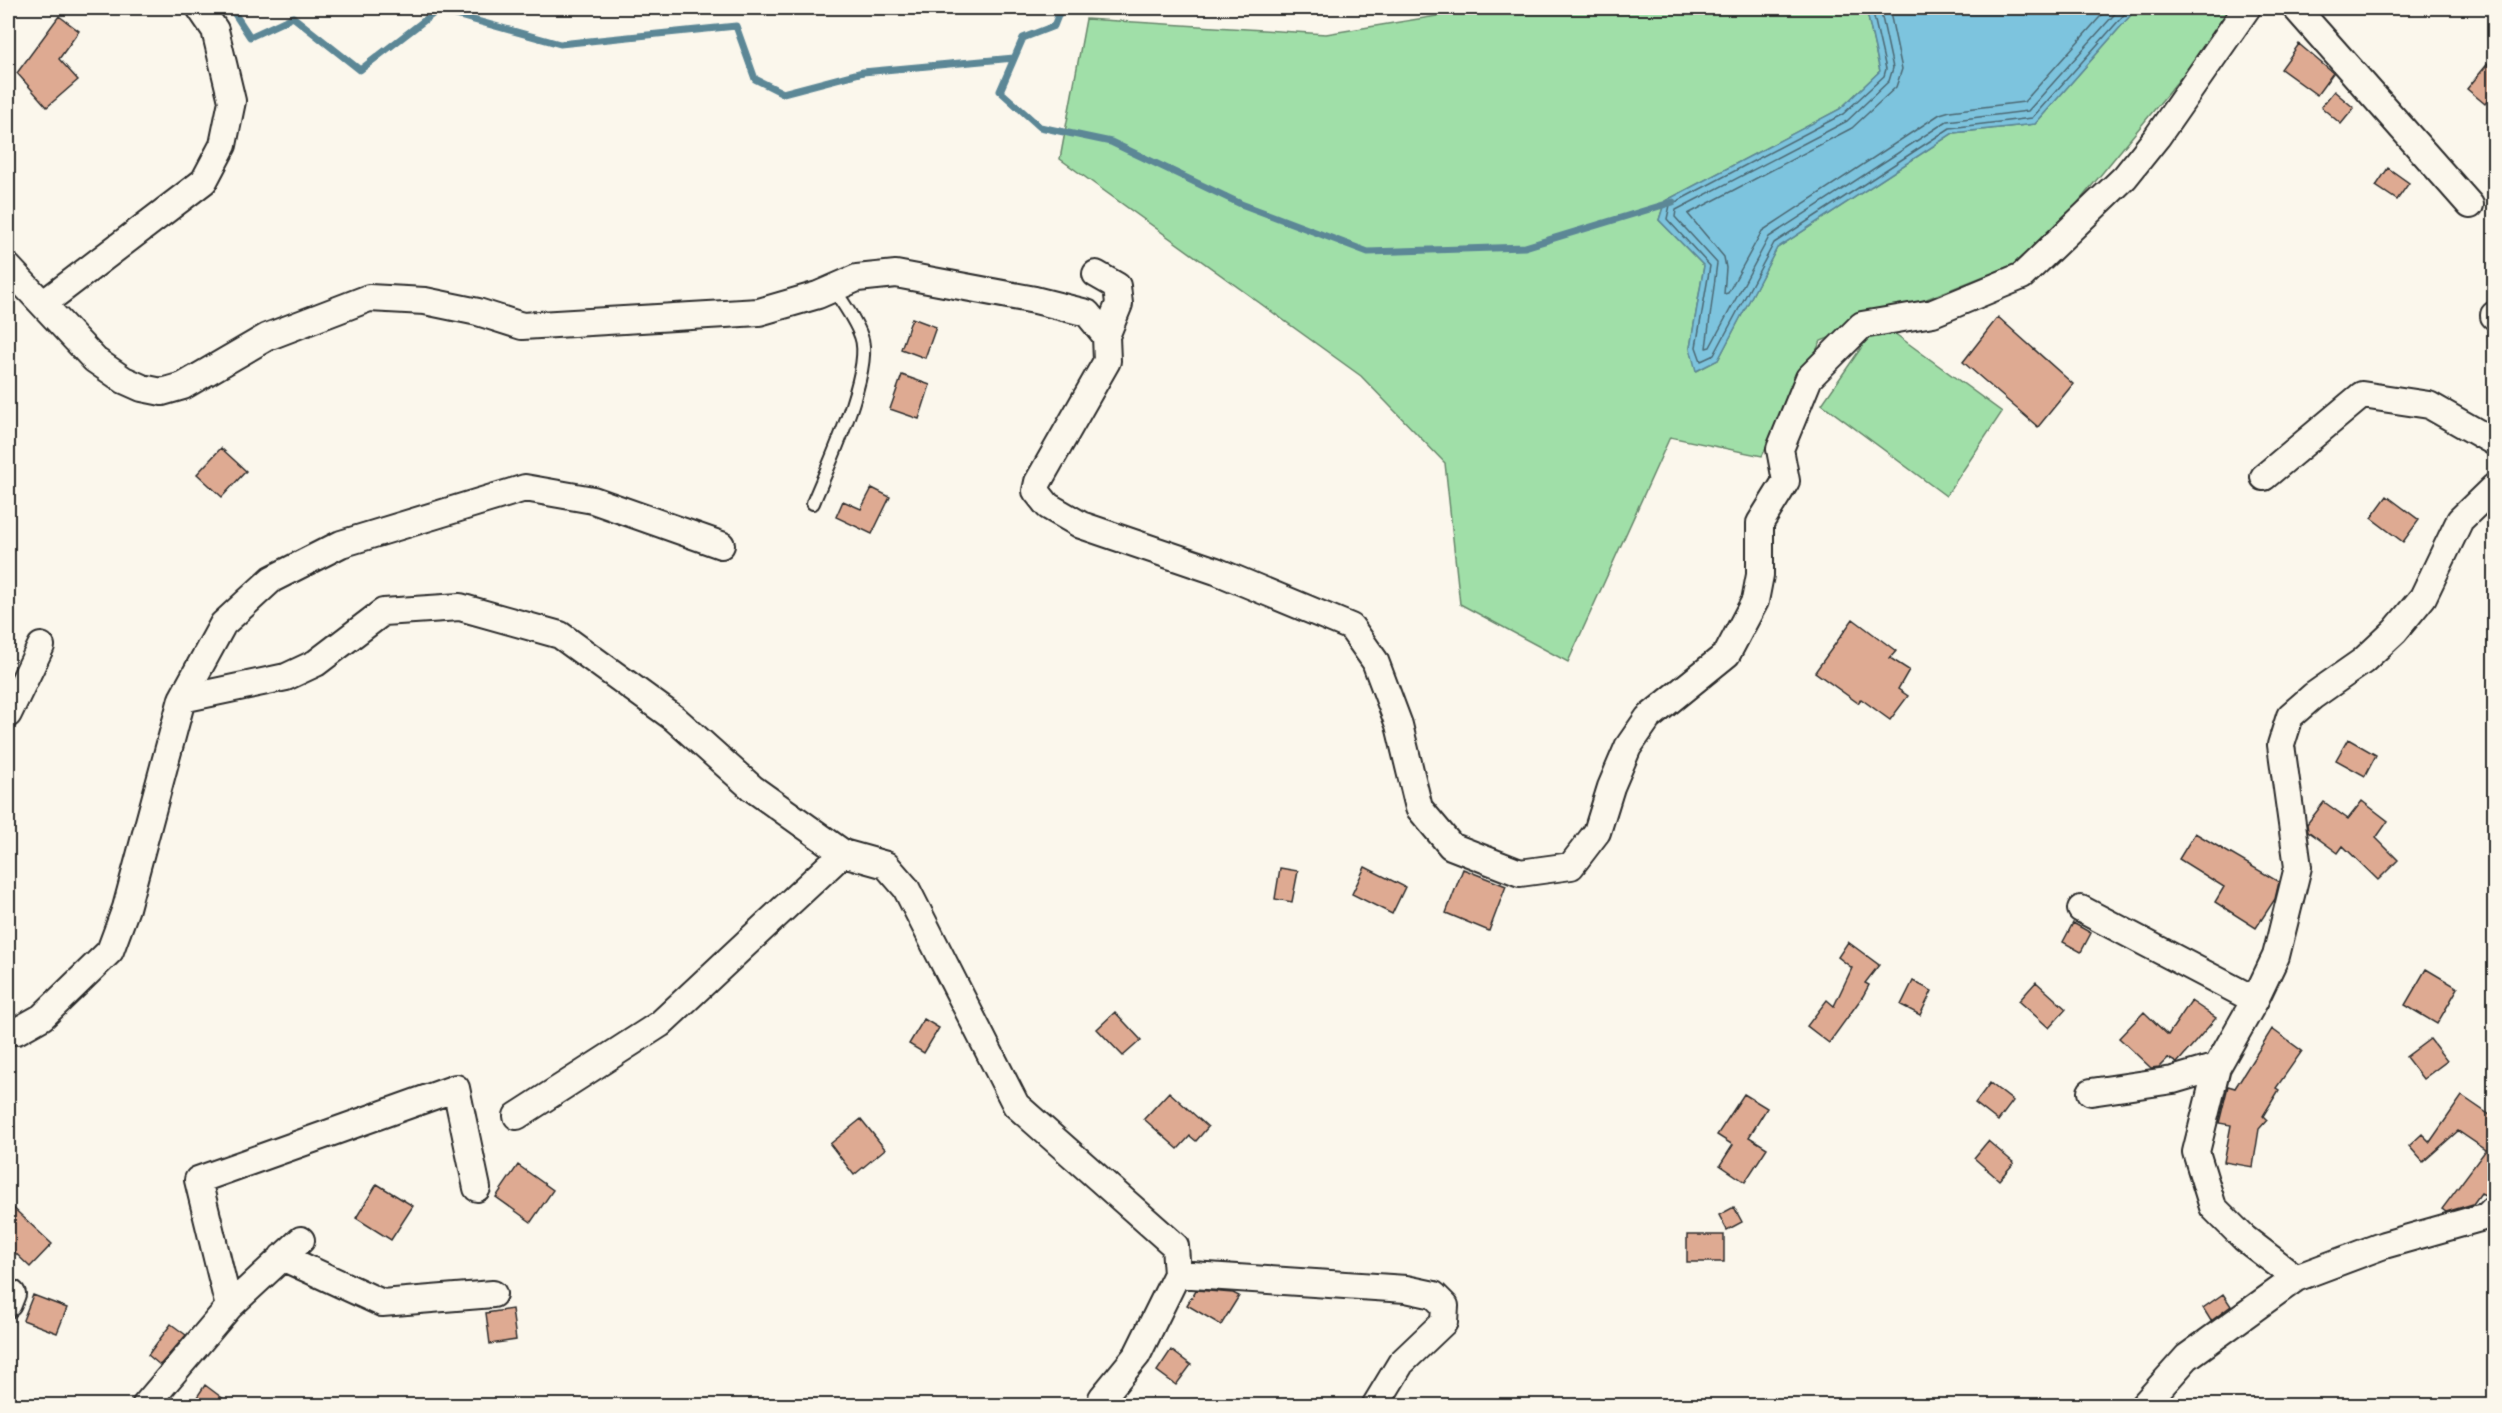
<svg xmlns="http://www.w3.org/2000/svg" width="2502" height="1413" font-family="'Indie Flower',sans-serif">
  <rect width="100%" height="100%" fill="#fbf7ec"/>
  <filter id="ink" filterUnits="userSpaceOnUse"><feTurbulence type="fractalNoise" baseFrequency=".0167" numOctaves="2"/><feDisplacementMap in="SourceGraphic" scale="12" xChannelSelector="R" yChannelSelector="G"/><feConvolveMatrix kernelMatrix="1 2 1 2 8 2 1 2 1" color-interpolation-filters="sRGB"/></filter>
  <g filter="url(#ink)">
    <path fill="#a0dfa8" stroke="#66856a" stroke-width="1.5" d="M1486 8H1866L1880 71 1840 109 1665 201 1659 220 1704 266 1690 348 1697 371 1718 360 1777 248 1953 133 2035 124 2137 8H2228L2210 42 2062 222 2012 265 1821 341 1762 456 1670 437 1568 662 1460 604 1445 463 1361 376 1060 159 1086 19 1326 34Z
      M1879 322 2002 412 1946 496 1822 404Z"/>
    <path fill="#7dc4de" stroke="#5c8796" stroke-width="1.5" d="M1866 8H2137L2035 124 1953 133 1777 248 1718 360 1696 371 1690 348 1704 266 1659 220 1665 201 1840 109 1880 71Z"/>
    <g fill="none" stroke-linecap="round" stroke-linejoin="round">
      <path stroke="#4c6873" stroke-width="1.5" d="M1872 8 1886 69 1884 76 1843 114 1670 205 1667 219 1710 266 1696 347 1701 361 1714 355 1774 243 1950 128 2032 118 2130 8
        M1880 8 1893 68 1889 81 1847 121 1676 210 1675 217 1717 263 1706 348 1710 347 1769 237 1947 121 2028 111 2120 8
        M1889 8 1902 69 1896 87 1852 128 1688 214 1724 257 1726 268 1724 294 1728 293 1762 231 1940 114 1950 111 2024 102 2108 8"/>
      <path stroke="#5c8796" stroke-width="7" d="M231 8 250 37 293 17 360 70 438 10 560 44 736 26 755 79 783 93 863 72 1014 58
        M1061 8 1054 26 1023 38 1000 91 1040 127 1111 142 1241 204 1368 252 1525 247 1673 202"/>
    </g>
    <path fill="#deaa92" stroke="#2b2b2b" stroke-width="1.5" d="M59 16 79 31 59 59 78 80 47 107 17 73Z
      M2299 44 2333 73 2317 95 2281 69Z
      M2494 56V92L2485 104 2467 89Z
      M2334 91 2354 108 2341 124 2321 107Z
      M2388 168 2409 183 2397 200 2376 186Z
      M1998 317 2073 384 2038 427 1963 362Z
      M912 318 936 327 925 358 901 349Z
      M902 375 930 385 919 419 890 409Z
      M221 448 246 471 222 497 197 474Z
      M872 488 890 497 872 534 836 517 843 501 861 509Z
      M2387 496 2419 520 2403 542 2371 518Z
      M1853 619 1896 651 1890 658 1909 670 1898 689 1908 696 1890 720 1861 699 1858 703 1815 672Z
      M2348 739 2376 755 2365 776 2336 760Z
      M2362 801 2388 821 2376 838 2398 860 2378 880 2343 846 2338 853 2308 831 2307 824 2324 802 2348 819Z
      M2195 833 2279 882 2275 899 2256 928 2215 902 2224 887 2179 859Z
      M1365 867 1405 887 1392 914 1352 894Z
      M1280 868 1298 871 1292 902 1275 899Z
      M1463 869 1506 886 1489 931 1446 913Z
      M2073 923 2091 933 2081 952 2063 942Z
      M1848 942 1879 965 1865 983 1869 985 1863 996 1829 1043 1807 1026 1827 1000 1834 1006 1852 968 1838 957Z
      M2426 969 2458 988 2437 1024 2405 1005Z
      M1913 981 1932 991 1920 1015 1901 1005Z
      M2036 982 2066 1009 2049 1028 2019 1001Z
      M2191 1001 2216 1018 2177 1063 2168 1058 2159 1067 2151 1068 2119 1038 2144 1012 2168 1035Z
      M1115 1012 1141 1040 1123 1056 1097 1029Z
      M924 1019 939 1028 924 1053 909 1044Z
      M2272 1029 2302 1051 2276 1088 2279 1090 2263 1116 2267 1120 2259 1129 2253 1167 2224 1162 2231 1125 2219 1123 2228 1086 2235 1088Z
      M2430 1039 2447 1061 2423 1079 2406 1057Z
      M1990 1083 2013 1101 1998 1121 1975 1103Z
      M1169 1092 1208 1127 1196 1141 1190 1136 1178 1149 1144 1119Z
      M1744 1094 1767 1108 1749 1137 1767 1148 1745 1182 1720 1165 1733 1145 1717 1135Z
      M2462 1096 2494 1118V1194L2487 1196 2481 1193 2473 1204 2446 1212 2442 1209 2486 1150 2458 1131 2423 1162 2409 1146 2422 1134 2430 1142Z
      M861 1119 885 1149 854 1175 830 1144Z
      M1988 1141 2014 1163 1999 1180 1974 1158Z
      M518 1165 553 1190 531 1222 496 1197Z
      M377 1184 413 1206 391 1240 356 1218Z
      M8 1203 52 1244 30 1267 8 1246Z
      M1734 1207 1742 1222 1727 1230 1719 1215Z
      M1687 1235H1724V1262H1687Z
      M1196 1290 1233 1293 1239 1296 1221 1325 1187 1305Z
      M2223 1294 2231 1306 2211 1321 2203 1308Z
      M33 1295 67 1308 57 1333 23 1320Z
      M512 1309 516 1340 490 1344 486 1313Z
      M171 1324 186 1335 160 1365 148 1355Z
      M1171 1350 1191 1365 1176 1385 1157 1371Z
      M205 1385 233 1406H191Z"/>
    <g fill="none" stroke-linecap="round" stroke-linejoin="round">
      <defs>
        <path id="lane" d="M813 503C827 468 874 370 861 336 855 319 843 303 833 288"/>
        <path id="street" d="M2296 8 2470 205
          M8 267 95 360 124 380 142 388 162 392 183 386 267 337 369 298 425 301 478 312 522 326 759 312 818 295 857 278 896 274 1035 300 1087 313 1106 336 1107 361 1038 482 1036 491 1048 506 1081 525 1216 571 1351 627 1375 661 1399 725 1419 808 1451 846 1520 873 1571 866 1597 832 1611 787 1628 747 1648 718 1727 654 1755 601 1760 575V523L1786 481 1780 449 1809 378 1862 325 1933 313 2022 276 2125 177 2157 137 2247 8
          M1096 274 1117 286 1119 304 1106 336
          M43 304 204 181 223 145 232 101 215 30 200 8
          M2494 315V316
          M2264 477 2362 395 2429 405 2494 442
          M182 699 223 624 272 579 341 544 525 488 593 500 721 545
          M8 714 41 646
          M2081 909 2255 1000
          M8 1031H17L42 1017 110 951 126 908 182 699 286 677 316 663 383 612 460 607 560 635 674 718 752 788 843 853 886 865 906 888 1016 1105 1175 1246 1177 1274 1137 1355 1102 1398 1101 1406
          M2091 1092 2173 1080 2217 1067
          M517 1116 660 1024 843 853
          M282 1257 382 1303 493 1294
          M1177 1274 1406 1289 1434 1295 1445 1306 1444 1322 1401 1363 1375 1406
          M2296 1278 2244 1238 2213 1207 2196 1152 2217 1067 2255 1000 2276 956 2298 867 2281 745 2290 716 2313 696 2363 661 2395 631 2423 597 2460 520 2494 487
          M8 1304 12 1294
          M229 1307 198 1180 456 1088 477 1188
          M145 1406 229 1307 301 1240
          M2143 1406 2187 1357 2296 1278 2384 1245 2487 1216 2494 1209"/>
      </defs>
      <use href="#lane" stroke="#2b2b2b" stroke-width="16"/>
      <use href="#street" stroke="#2b2b2b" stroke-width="30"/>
      <use href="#lane" stroke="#fbf7ec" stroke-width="12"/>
      <use href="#street" stroke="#fbf7ec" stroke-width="26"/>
    </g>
  </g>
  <rect width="2502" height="1413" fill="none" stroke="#fbf7ec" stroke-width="30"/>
  <rect x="15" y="15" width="2472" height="1383" fill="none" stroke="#2b2b2b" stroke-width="2" filter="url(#ink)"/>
</svg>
